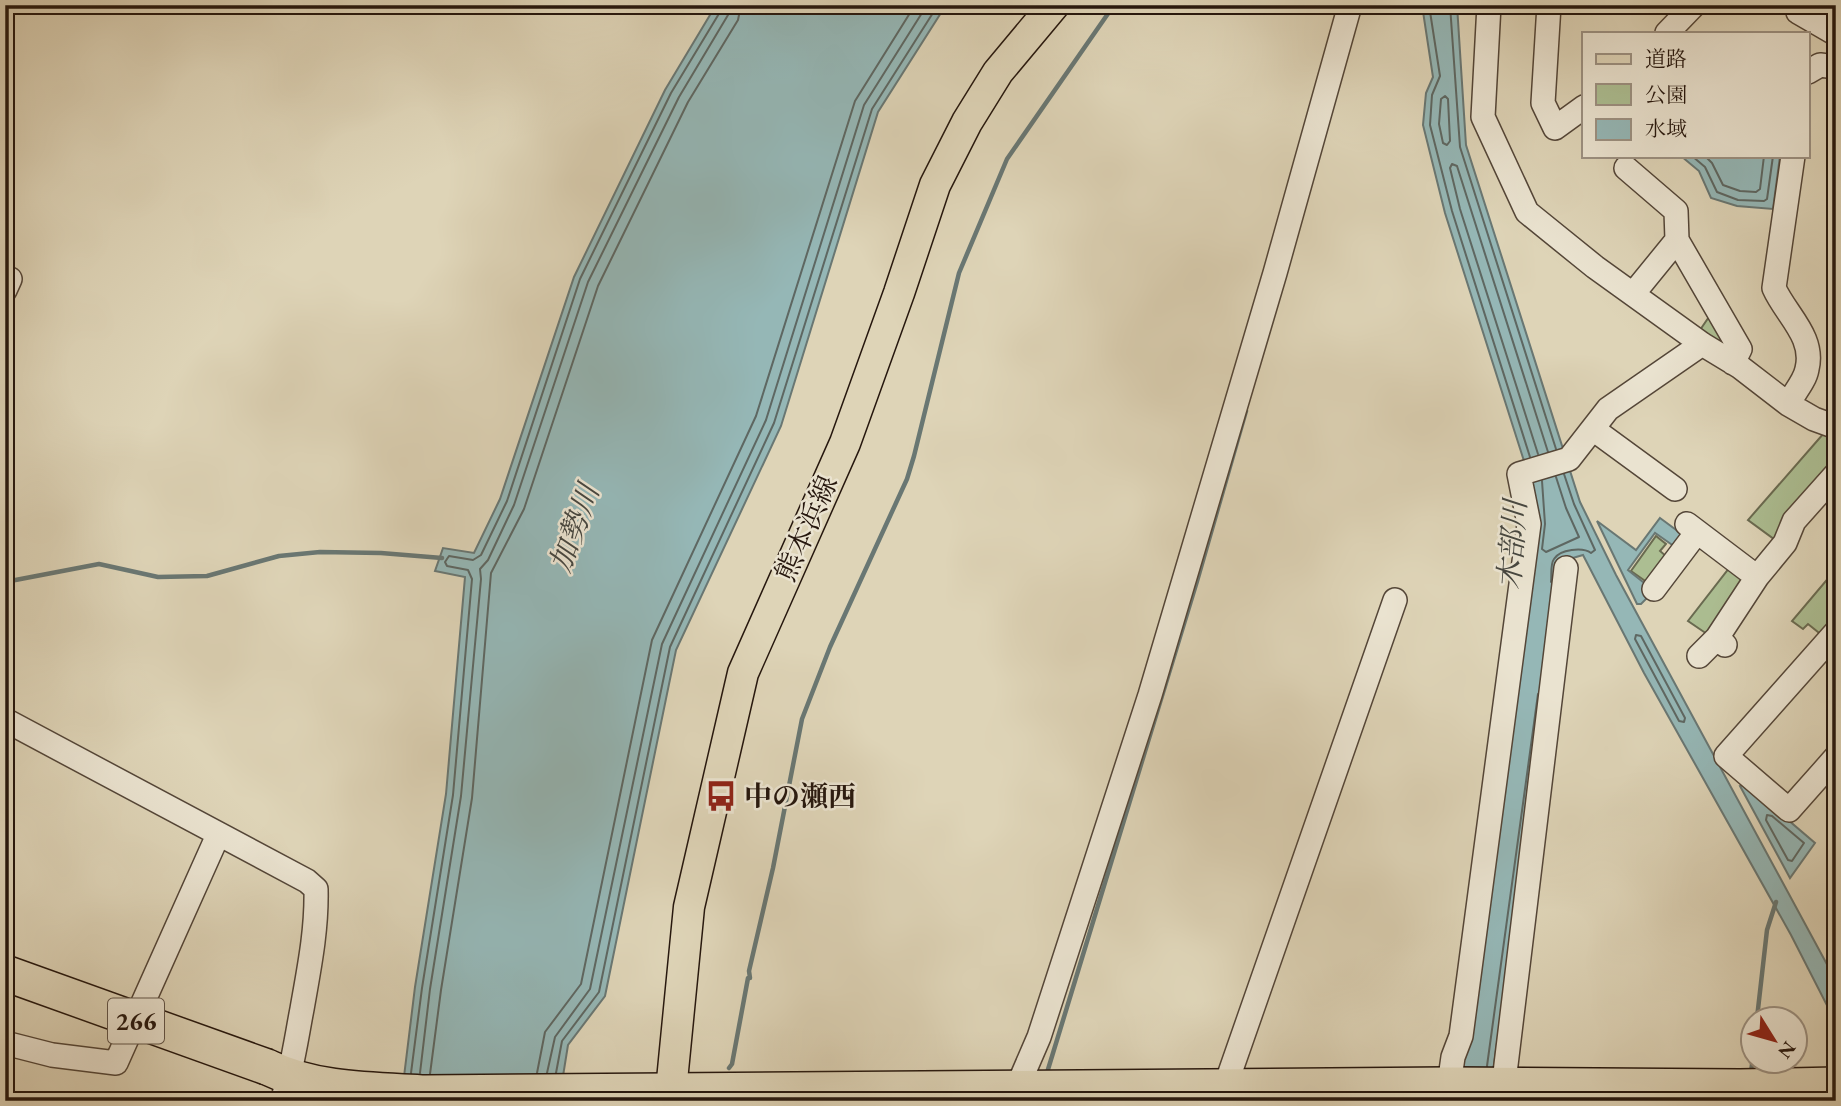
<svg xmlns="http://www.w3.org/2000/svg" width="1841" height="1106" font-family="'EB Garamond','Noto Serif JP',serif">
  <rect width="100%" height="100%" fill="#ded4b7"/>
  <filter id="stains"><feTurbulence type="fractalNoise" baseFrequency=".00286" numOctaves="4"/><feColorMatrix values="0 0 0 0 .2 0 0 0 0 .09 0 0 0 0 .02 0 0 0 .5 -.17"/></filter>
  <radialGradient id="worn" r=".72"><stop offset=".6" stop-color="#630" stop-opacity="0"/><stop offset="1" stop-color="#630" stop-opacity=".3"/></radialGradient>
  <path fill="#acbe92" stroke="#696a50" stroke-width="2" d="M1713 311 1731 353 1700 330Z
    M1824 433 1836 438V466L1778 542 1748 520Z
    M1656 536 1666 544 1660 551 1667 557 1651 585 1631 571Z
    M1730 567 1747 580 1707 634 1688 621Z
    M1836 569V621L1823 636 1808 624 1803 629 1792 621Z"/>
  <path fill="#95b7b6" stroke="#697773" stroke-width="2" d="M716 5H946L878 112 781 426 676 650 605 996 568 1045 559 1101H401L415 987 446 794 465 577 435 571 443 548 474 553 500 499 574 277 665 90Z
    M1422 5H1457L1466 145 1580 502 1616 575 1836 981V1023L1791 935 1644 673 1583 555 1559 562 1557 606 1489 1101H1456L1524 461 1445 213 1423 125 1426 93 1433 77Z
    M1681 156H1780L1773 209 1737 206 1711 198 1699 171Z
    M1660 518 1687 538 1678 549 1655 533 1628 570 1648 586 1649 596 1641 604H1637L1597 521 1636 550Z
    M1746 784 1815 843 1790 878 1740 786Z"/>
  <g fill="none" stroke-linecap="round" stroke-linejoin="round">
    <path stroke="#5e6762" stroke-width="2" d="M1429 5 1440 76 1432 95 1430 125 1452 211 1530 457
      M1450 5 1460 147 1556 449
      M1445 96 1448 99 1450 141 1447 145 1443 143 1439 124 1441 99Z
      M1692 156 1705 167 1717 192 1738 200 1764 201 1767 199 1773 156
      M1705 156 1712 163 1723 185 1740 191 1756 192 1760 189 1764 156
      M1538 454 1460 209 1450 168 1452 164 1457 166 1548 452
      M1542 481 1545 524 1542 549 1546 552 1579 537 1566 508 1556 477
      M1551 582C1552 575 1550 564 1554 559 1560 549 1583 547 1591 553L1595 550 1574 504 1564 474
      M1636 635 1641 636 1685 718 1684 722 1679 721 1635 639Z
      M1767 815 1772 816 1804 843 1792 861 1788 860 1766 820Z
      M1487 1066 1538 694
      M411 1073 422 988 453 795 472 579 468 570 447 566 445 562 449 556 473 560 481 555 507 501 580 279 671 93 720 12 721 5
      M420 1073 430 989 461 796 481 579 480 569 488 560 514 505 588 282 679 97 728 15 730 5
      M537 1073 545 1032 581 984 652 640 756 416 855 101 915 5
      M547 1073 555 1037 590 989 662 644 766 420 864 105 927 5
      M556 1073 562 1041 599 992 670 647 774 423 872 109 938 5
      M430 1074 441 990 472 798 491 573 524 509 598 286 688 102 738 20 741 5"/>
    <path stroke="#697773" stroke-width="4.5" d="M5 582 99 564 158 577 207 576 279 556 320 552 381 553 442 558
      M1757 1018 1767 930 1776 902
      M729 1068 732 1064 748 978H750L749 971 773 868 802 719 830 647 907 479 914 456 959 273 1007 159 1114 5
      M1751 1072 1754 1049
      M1046 1076 1197 581 1246 411"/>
    <defs>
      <path id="minor" d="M1489 5 1483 117 1527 212 1595 267 1702 344 1740 367 1788 404 1814 419 1836 427
        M1549 5 1543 103 1555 128 1584 107
        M1803 5 1798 12 1836 34
        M1667 33 1694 5
        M1808 72 1820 65 1836 67
        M1626 168 1676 211 1677 240
        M5 290 10 279
        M1633 294 1677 240 1740 349 1733 363
        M1788 404C1794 393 1805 381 1807 369 1815 337 1786 315 1774 288L1793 156
        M1593 429 1675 489
        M1687 524 1757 577
        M1654 589 1697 532
        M1836 632 1726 756 1789 810 1836 757
        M1725 645 1717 638 1757 577 1785 543 1794 521 1836 474
        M1699 656 1717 638
        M5 720 307 881 316 889C317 930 309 969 302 1009 296 1040 292 1071 282 1101
        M5 1043 52 1055 116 1063 218 835
        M1449 1085 1453 1057 1461 1036 1529 524 1519 474 1569 459 1608 409 1702 344
        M1225 1087 1395 600
        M1017 1088 1039 1037 1150 695 1275 273 1350 5
        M1502 1098 1566 568"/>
      <path id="major" d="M670 1101 689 907 743 673 845 443 899 293 935 185 967 122 998 72 1054 5"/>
      <path id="highway" d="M267 1067C316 1091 372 1090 426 1093L1449 1085 1740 1087 1836 1085"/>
    </defs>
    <use href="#minor" stroke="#544638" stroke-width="26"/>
    <use href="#major" stroke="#26170e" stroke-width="33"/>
    <use href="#highway" stroke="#26170e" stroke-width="38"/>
    <use href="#minor" stroke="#eae3d0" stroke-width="23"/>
    <use href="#major" stroke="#ded4b7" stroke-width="30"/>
    <use href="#highway" stroke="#ded4b7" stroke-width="35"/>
    <defs>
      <path id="highway-bridge" d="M5 973 267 1067"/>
    </defs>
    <use href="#highway-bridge" stroke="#26170e" stroke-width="38" stroke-linecap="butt"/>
    <use href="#highway-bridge" stroke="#ded4b7" stroke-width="35"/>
  </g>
  <defs>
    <symbol id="bus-bare" viewBox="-9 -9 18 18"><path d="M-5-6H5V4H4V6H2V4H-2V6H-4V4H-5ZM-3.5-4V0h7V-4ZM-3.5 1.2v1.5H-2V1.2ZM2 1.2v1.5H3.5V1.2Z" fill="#8f2418" stroke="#eae3d0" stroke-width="2.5" paint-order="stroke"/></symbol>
  </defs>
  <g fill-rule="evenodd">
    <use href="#bus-bare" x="699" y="774" width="44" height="44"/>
  </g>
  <g text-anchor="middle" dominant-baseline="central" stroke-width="5" stroke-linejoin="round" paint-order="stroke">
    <rect fill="#eae3d0" stroke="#615448" stroke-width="2" x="108" y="998.5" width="56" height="45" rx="5"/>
    <g font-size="26" font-weight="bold" fill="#26170e">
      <text x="136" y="1021">266</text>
    </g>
    <g font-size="28" fill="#26170e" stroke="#eae3d0">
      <text transform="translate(806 528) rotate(-66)">熊本浜線</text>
    </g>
    <g font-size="28" font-weight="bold" fill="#26170e" stroke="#eae3d0" text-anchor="start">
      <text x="744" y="796">中の瀬西</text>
    </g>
    <g font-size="30" font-style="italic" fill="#474740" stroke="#eae3d0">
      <text transform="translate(574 528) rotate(-70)">加勢川</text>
      <text transform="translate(1512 545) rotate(-86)">木部川</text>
    </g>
  </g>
  <rect width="1841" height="1106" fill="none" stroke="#ded4b7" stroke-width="28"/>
  <rect x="7" y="7" width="1827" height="1092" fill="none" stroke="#26170e" stroke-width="3.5"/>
  <rect x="14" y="14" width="1813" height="1078" fill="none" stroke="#26170e" stroke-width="2"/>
  <rect x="1582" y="32" width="228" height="126" fill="#eae3d0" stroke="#9c9182" stroke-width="2"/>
  <rect x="1596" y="54" width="35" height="10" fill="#ded4b7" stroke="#9c9182" stroke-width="2"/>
  <text x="1645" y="66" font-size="21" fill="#26170e">道路</text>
  <rect x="1596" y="84" width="35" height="21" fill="#acbe92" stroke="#9c9182" stroke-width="2"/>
  <text x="1645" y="102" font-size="21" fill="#26170e">公園</text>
  <rect x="1596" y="119" width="35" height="21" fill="#95b7b6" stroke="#9c9182" stroke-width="2"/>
  <text x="1645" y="136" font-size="21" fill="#26170e">水域</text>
  <g transform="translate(1774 1040) rotate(127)"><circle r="33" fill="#eae3d0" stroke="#9c9182" stroke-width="2"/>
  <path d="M0-5L12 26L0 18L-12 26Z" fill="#8f2418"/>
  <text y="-10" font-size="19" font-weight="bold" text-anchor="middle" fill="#26170e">N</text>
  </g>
  <rect width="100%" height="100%" filter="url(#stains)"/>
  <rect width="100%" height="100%" fill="url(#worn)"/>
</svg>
